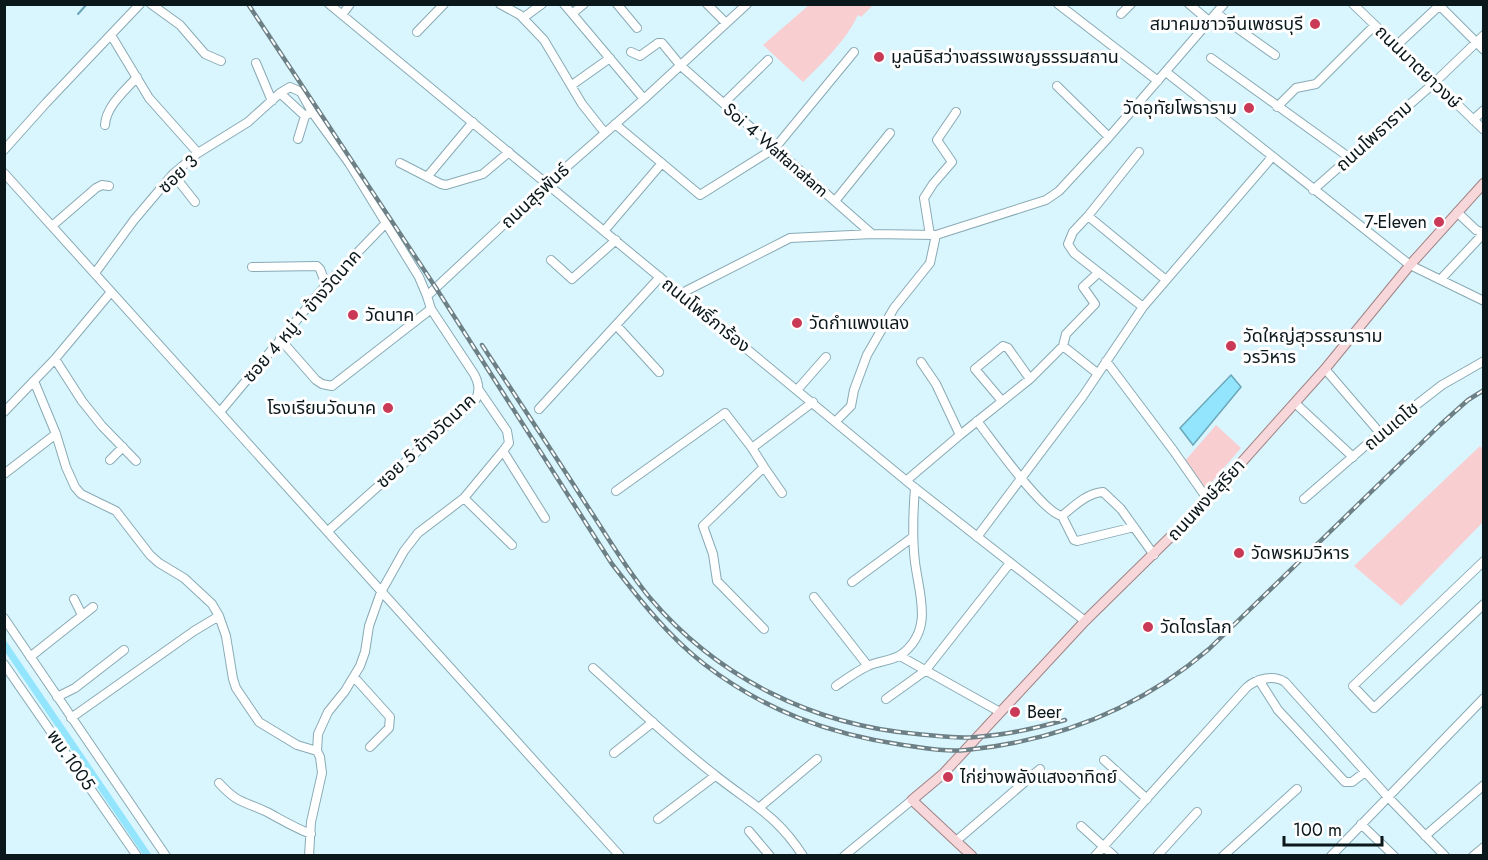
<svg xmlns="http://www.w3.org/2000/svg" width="1488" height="860" font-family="Jost,'Noto Sans Thai',sans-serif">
  <rect width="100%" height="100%" fill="#d9f5fe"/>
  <path fill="#f9ced1" d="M809 5H873L861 17 858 15C845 42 824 61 803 82L763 45Z
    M1216 425 1241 448 1204 491 1184 462Z
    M1480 446 1483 450V522L1401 606 1354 566Z"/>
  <path fill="#93e5fd" stroke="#6aa7b9" stroke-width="1.5" d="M1231 375 1241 387 1193 445 1180 428Z"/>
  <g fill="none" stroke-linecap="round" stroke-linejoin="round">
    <path stroke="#6aa7b9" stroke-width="2" d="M78 14 87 4"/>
    <path stroke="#93e5fd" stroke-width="7" d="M4 644 148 856"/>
    <defs>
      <path id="minor" d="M151 4 180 25 205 54 221 61
        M329 4 915 488 1085 621
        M500 4 520 15 544 40 582 104 605 133
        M564 4 644 99
        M617 4 637 28
        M707 4 726 23
        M1058 4 1158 81
        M1189 4 1209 21
        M1353 4 1484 130
        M1438 4 1484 50
        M573 13 584 4
        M1216 13 1275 55
        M1121 14 1131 4
        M342 15 350 4
        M523 18 542 4
        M417 32 444 4
        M111 35 149 98 198 153
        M1396 46 1441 4
        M631 52 640 56 658 43H662L681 66 872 234
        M1211 58 1350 158
        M256 63 272 101
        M1166 72 1410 265 1484 301
        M572 85 610 58
        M1057 86 1109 137
        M724 103 768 60
        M1277 107 1296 88 1316 84 1375 25
        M312 112 305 116 280 93 290 87 301 92 312 112 349 163 419 277 427 296
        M1473 120 1484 110
        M615 124 700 195 775 148 854 52
        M105 125C106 106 125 91 137 77
        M298 139 305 116
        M4 150 46 103 140 4
        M1139 152 1088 216 1073 232 1068 244 1074 253 1143 307
        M400 163 441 184 446 185 483 174 509 152
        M4 173 620 856
        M173 174 195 202
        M427 177 473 122
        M1313 190 1434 83 1484 35
        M835 201 890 133
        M1088 216 1166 280
        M52 226 96 188 102 185 109 186
        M604 231 662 163
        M930 235 924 198 933 184 952 162 937 140 956 112
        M551 260 572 279 616 240
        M252 267 317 266 320 269 326 285
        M95 273 134 220 173 174 198 153 248 122 280 93
        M1441 279 1484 233 1476 230 1457 212
        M680 294 790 238 872 234 936 235 1046 200 1059 191 1109 137 1224 4
        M616 325 659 372
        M280 339 316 380 322 384 332 386 431 309 427 296 547 184 644 99 747 4
        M1063 346 1066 334 1095 304 1083 287 1098 273
        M55 359 82 401 102 426 136 461
        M1106 361 1173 450 1208 500
        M921 362 936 384 960 435
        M1325 369 1380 433
        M34 381 56 434 66 467 75 487 81 494 116 511 150 555 159 563 184 578 212 604 219 616 226 636 233 679 236 688 259 722 297 745 317 751
        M479 390 507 431 509 443 503 451
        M797 390 826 357
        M1002 401 975 369 1003 346 1008 348 1030 379
        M1295 403 1353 457
        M539 409 660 277
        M4 412 55 359 111 292
        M220 412 326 285 387 222
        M836 421 851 406 854 390 867 355 894 308 930 263 936 235
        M977 421C992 440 1043 513 1062 516 1074 506 1087 493 1103 492L1121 509 1154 555
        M752 448 764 467 703 526 713 554 717 581 764 629
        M110 460 123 447
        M764 467 782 493
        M4 474 56 434
        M907 480 960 435 1030 379 1063 346 1097 373
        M616 491 725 413 752 448 813 402
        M464 498 512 545
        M1304 499 1380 433 1442 385 1484 361
        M1062 516 1074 540 1077 541 1134 527
        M328 531 476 399C480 390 479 383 474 374L431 309
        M977 537 1083 396 1143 307 1272 157
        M1484 561 1353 686 1374 708 1484 604
        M852 582 913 537
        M814 597 868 666
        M74 599 82 615
        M4 618 166 856
        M900 656 1000 712
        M30 657 93 607
        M4 664 137 856
        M593 668C633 704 672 742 715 775 751 804 777 815 803 856
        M354 677 390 717 389 728 370 747
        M1259 680 1278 710 1345 782H1352L1365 772
        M836 686C846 679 857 671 868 666 878 661 893 661 902 654 934 629 919 595 915 562 912 537 913 513 915 488
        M57 697 75 688 124 650
        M886 699 925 671 1010 563
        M71 718 194 631 219 616
        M614 753 653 722
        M1104 760 1147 799
        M219 783C238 804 244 801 267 812 282 820 295 828 311 834
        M760 807 817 759
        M658 819 715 776
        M1361 824 1394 856
        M1081 826 1114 856
        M749 831 770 856
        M1425 836 1484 785
        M956 841 1040 769
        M309 856 311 822 322 773 320 757 317 751 318 734 328 712 345 691 360 666 365 652 369 626 381 592 404 551 418 533 464 498 503 451 545 518
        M844 856 912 800
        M1095 856 1247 687C1258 678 1274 675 1285 682L1387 796 1445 856
        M1157 856 1197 812
        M1223 856 1297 789
        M1331 856 1484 698
        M1473 856 1484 847"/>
      <path id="major" d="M972 856 912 800 943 774 1085 621 1208 500 1325 369 1410 265 1484 183"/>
    </defs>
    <use href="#minor" stroke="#88aab4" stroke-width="10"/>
    <use href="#major" stroke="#a08386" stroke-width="11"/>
    <use href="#minor" stroke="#fff" stroke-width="8"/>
    <use href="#major" stroke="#f7d7d9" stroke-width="9"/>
    <defs>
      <path id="rail" d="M248 4 436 288 612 564C640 600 668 636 704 664 764 710 828 734 903 745 924 748 945 752 966 750 1057 741 1140 708 1209 649L1440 425 1468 400 1484 390
        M482 345C517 398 552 451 586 504 607 536 626 569 650 598 718 678 813 725 917 734 937 736 957 739 976 737 1006 735 1037 728 1065 720"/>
    </defs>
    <use href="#rail" stroke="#6c8086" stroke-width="4.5"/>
    <use href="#rail" stroke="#fff" stroke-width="2" stroke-dasharray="7" stroke-linecap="butt"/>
  </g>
  <g fill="#ca3a56" stroke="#fff" stroke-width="2">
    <circle cx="1315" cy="24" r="6"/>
    <circle cx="879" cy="57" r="6"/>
    <circle cx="1249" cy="108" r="6"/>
    <circle cx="1439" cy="222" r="6"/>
    <circle cx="353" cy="315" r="6"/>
    <circle cx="797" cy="323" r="6"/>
    <circle cx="1231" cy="346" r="6"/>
    <circle cx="388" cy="408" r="6"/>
    <circle cx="1239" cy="553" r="6"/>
    <circle cx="1148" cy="627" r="6"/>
    <circle cx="1015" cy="712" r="6"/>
    <circle cx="948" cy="777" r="6"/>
  </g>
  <g text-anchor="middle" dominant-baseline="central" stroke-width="6" stroke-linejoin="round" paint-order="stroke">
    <g font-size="18" fill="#0a171b" stroke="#fff" text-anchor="start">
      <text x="1303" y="24" text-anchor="end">สมาคมชาวจีนเพชรบุรี</text>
      <text x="891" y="57">มูลนิธิสว่างสรรเพชญธรรมสถาน</text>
      <text x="1237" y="108" text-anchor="end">วัดอุทัยโพธาราม</text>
      <text x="1427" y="222" text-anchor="end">7-Eleven</text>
      <text x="365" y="315">วัดนาค</text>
      <text x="809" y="323">วัดกำแพงแลง</text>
      <text x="1243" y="336">วัดใหญ่สุวรรณาราม<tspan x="1243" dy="21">วรวิหาร</tspan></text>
      <text x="376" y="408" text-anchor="end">โรงเรียนวัดนาค</text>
      <text x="1251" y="553">วัดพรหมวิหาร</text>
      <text x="1160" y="627">วัดไตรโลก</text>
      <text x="1027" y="712">Beer</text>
      <text x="960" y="777">ไก่ย่างพลังแสงอาทิตย์</text>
    </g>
    <g font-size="18" fill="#0a171b" stroke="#fff">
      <text transform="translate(1418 67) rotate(44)">ถนนมาตยาวงษ์</text>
      <text transform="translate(1374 136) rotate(-42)">ถนนโพธาราม</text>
      <text transform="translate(776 150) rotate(41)">Soi 4 Wattanatam</text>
      <text transform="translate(178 174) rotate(-43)">ซอย 3</text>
      <text transform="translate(535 196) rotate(-43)">ถนนสุรพันธ์</text>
      <text transform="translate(706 315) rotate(39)">ถนนโพธิ์การ้อง</text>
      <text transform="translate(302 316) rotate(-49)">ซอย 4 หมู่ 1 ข้างวัดนาค</text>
      <text transform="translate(1391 426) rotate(-40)">ถนนเดโช</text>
      <text transform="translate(426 441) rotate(-43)">ซอย 5 ข้างวัดนาค</text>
      <text transform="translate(1206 500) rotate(-47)">ถนนพงษ์สุริยา</text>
      <text transform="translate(71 760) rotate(55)">พบ.1005</text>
    </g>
  </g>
  <rect width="1488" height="860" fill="none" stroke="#0a171b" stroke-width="12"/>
  <path d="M1284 836v9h98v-9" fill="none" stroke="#0a171b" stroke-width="3"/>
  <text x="1293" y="836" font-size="18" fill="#0a171b" stroke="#ffffff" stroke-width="4.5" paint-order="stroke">100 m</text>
</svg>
